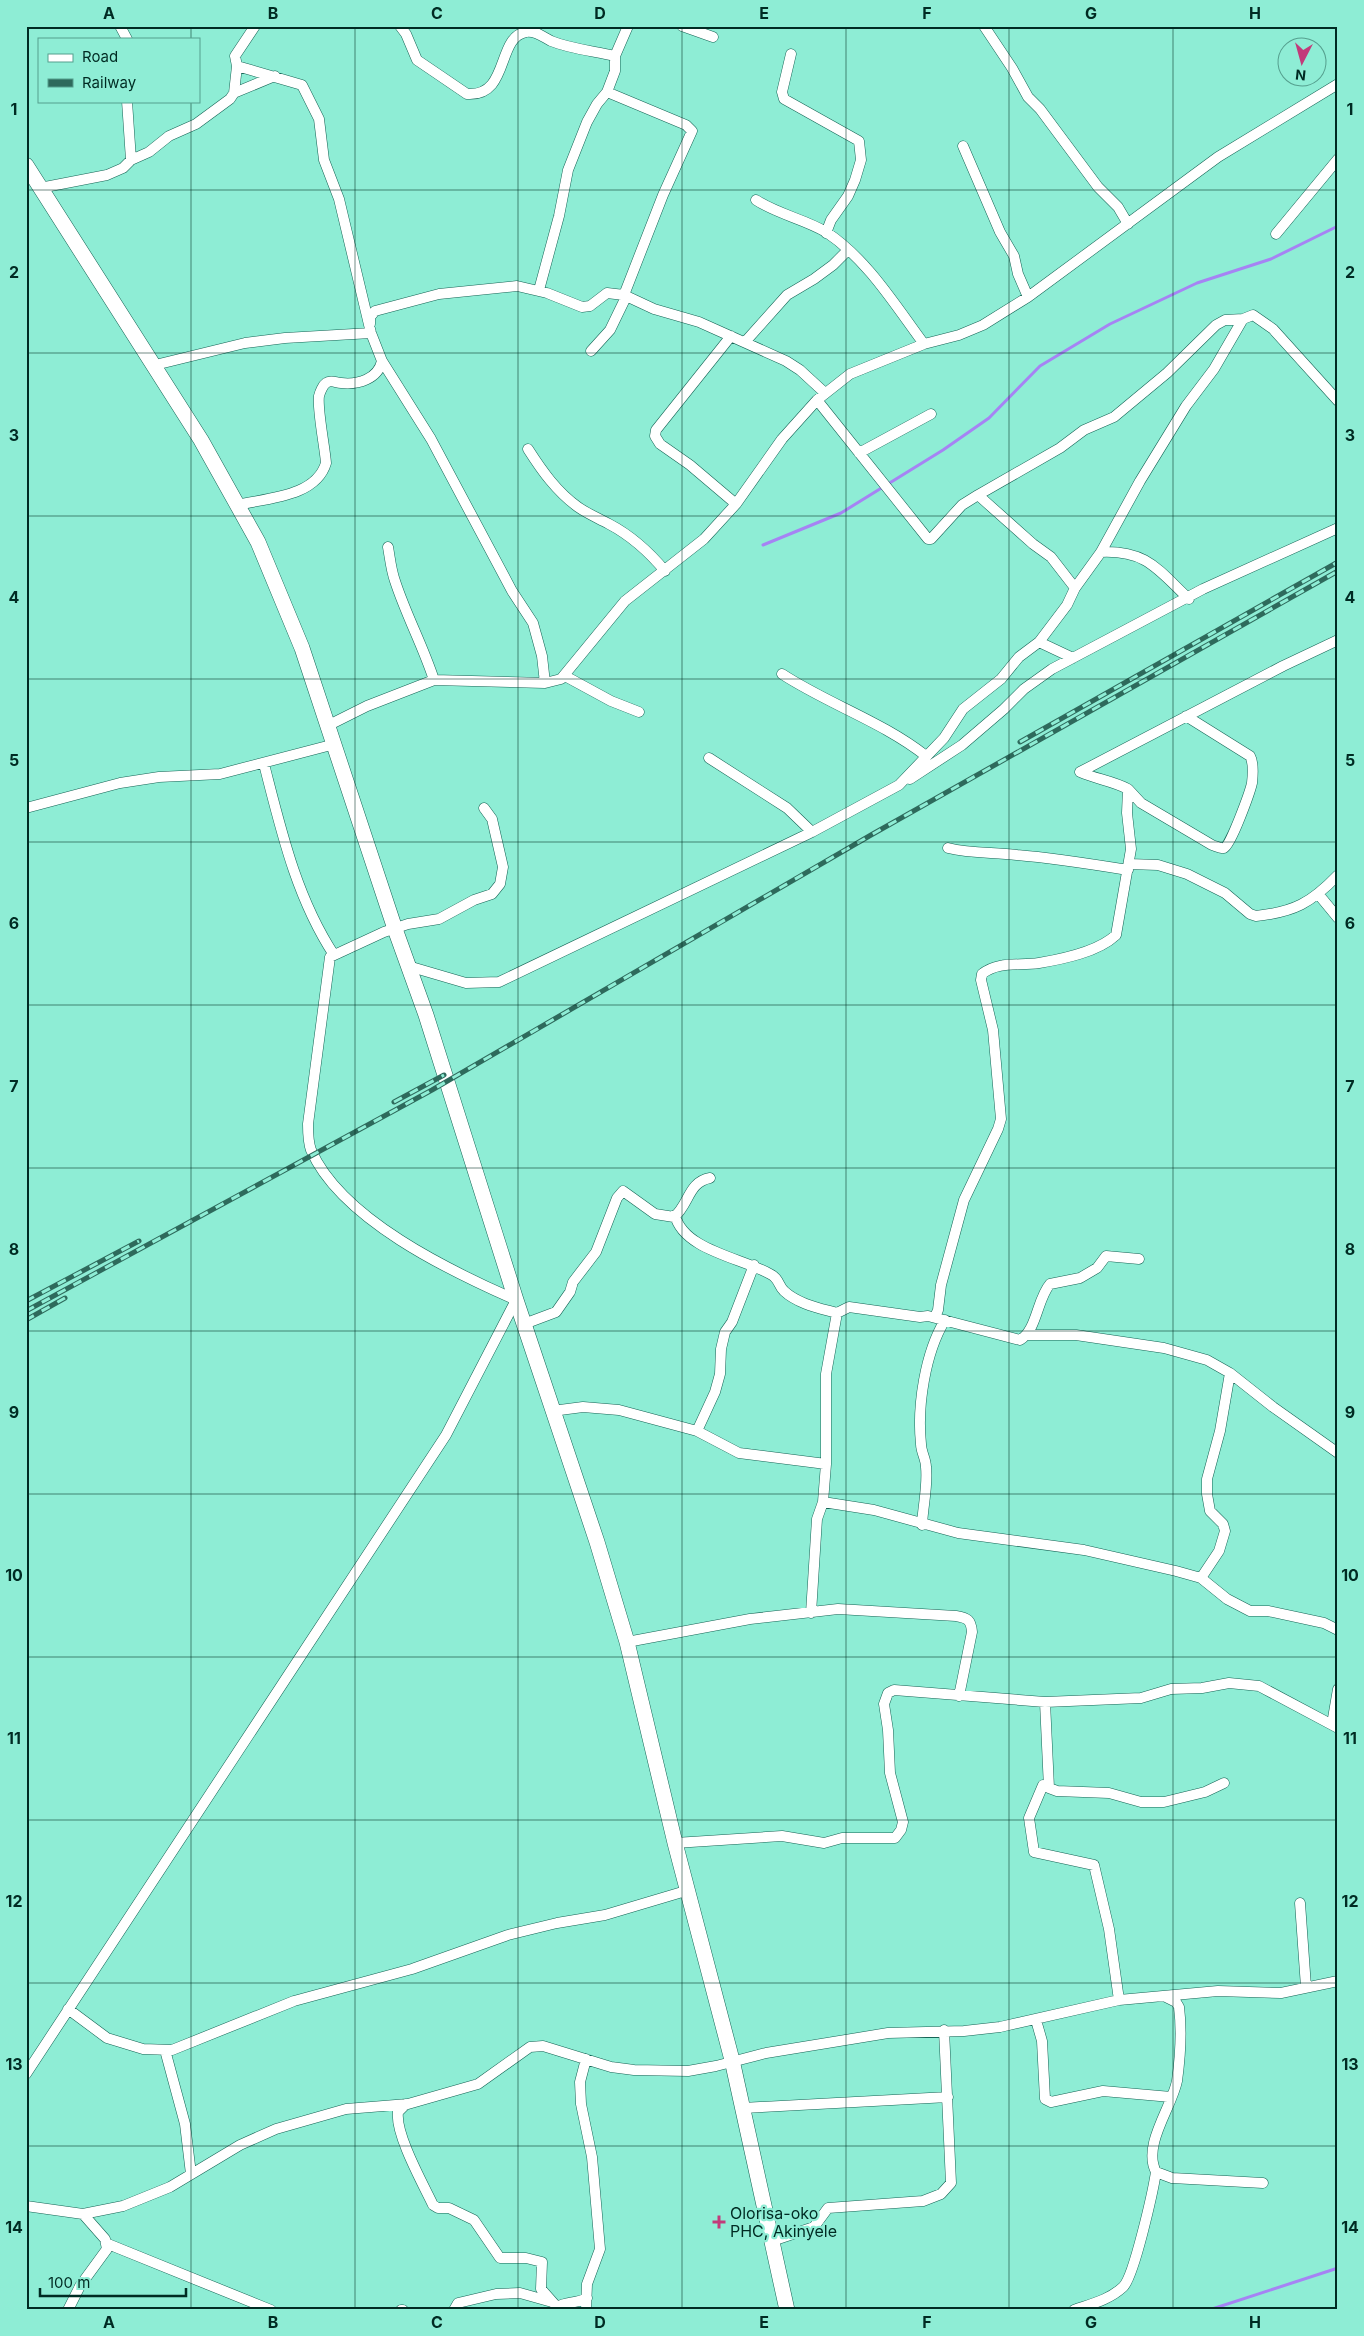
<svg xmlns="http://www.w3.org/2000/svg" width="1364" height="2336" font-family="Inter,sans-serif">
  <rect width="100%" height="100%" fill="#8eedd5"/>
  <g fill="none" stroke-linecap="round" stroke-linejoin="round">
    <path stroke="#a683f4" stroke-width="3" d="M763 545 841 513 943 450 989 418 1040 366 1110 324 1197 283 1271 259 1338 226
      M1209 2310 1338 2268"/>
    <defs>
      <path id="street" d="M120 26 127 39
        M400 26 406 34 417 60 467 94C510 97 496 37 526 32 535 30 543 37 551 41 571 49 594 51 615 56
        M628 26 615 56V71L607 92 686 125 692 131 663 195 624 295 654 309 699 322 786 361 800 370 825 393
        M682 26 713 37
        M984 26 1012 68 1028 97 1040 109 1098 187 1118 207 1128 224
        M791 54 782 92 784 99 859 141 861 160 855 180 848 196 831 220 826 233
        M237 66 302 85 319 119 324 160 339 199 371 333 382 361C378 379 358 385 341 383 336 383 331 379 326 383 323 385 320 392 319 396 317 409 325 448 326 463 316 497 267 498 237 505
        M234 93 275 76
        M127 101 131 160
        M963 146 1000 232 1014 256 1018 274 1028 297
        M40 188 107 175 123 168 131 160 149 152 169 136 196 124 230 99 234 93 237 66 235 56 255 26
        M756 200C777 214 804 219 826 232 867 259 895 305 924 344
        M1276 234 1338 159
        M539 290 559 216 568 170 587 122 597 104 607 92
        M370 324V317L375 311 439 294 517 286 547 293 582 307 590 306 607 293 624 295
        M731 336 656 430 655 436 660 444 690 465 736 504
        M745 342 787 295 814 279 833 265 848 250
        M591 351 610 330 626 297
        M382 361 431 439 512 591 533 623 542 656 545 683
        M155 365 245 343 285 338 371 333
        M528 449C542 471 557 492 578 507 588 514 598 518 609 524 630 535 650 553 665 571
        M859 453 931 414
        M978 495 1060 448 1084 430 1114 417 1167 373 1216 325 1225 320 1243 319
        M388 547C390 558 391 570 395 581 406 615 423 646 434 680
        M1101 552C1147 550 1158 570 1189 599
        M1075 588 1101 552 1140 481 1186 406 1214 369 1243 319 1253 315 1273 329 1338 401
        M1039 642 1073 658
        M782 674C828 704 883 722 926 756
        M565 676 611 701 639 712
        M329 725 367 706 434 680 545 683 561 679 625 601 704 539 736 504 782 439 817 400 850 374 924 344 959 335 983 325 1028 297 1218 157 1338 84
        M709 758 787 808 812 832
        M264 764C281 830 296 897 334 955
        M1080 772 1283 666 1338 640
        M910 779 962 745 1004 709 1024 689 1052 669 1203 589 1338 528
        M1128 789 1141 803 1212 845C1216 846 1220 849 1224 848 1231 845 1250 792 1252 783 1253 774 1254 763 1250 756L1186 716
        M26 808 120 783 159 777 220 774 335 744
        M948 848C972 854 994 852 1017 855 1054 858 1091 864 1128 870
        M1129 864 1158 865 1187 874 1225 893 1250 914 1256 916C1294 912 1311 903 1338 875
        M1319 895 1338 918
        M408 966 466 983 499 982 812 832 899 785 944 738 963 709 1001 679 1019 657 1039 642 1067 605 1075 588 1051 557 1033 544 978 495 962 505 931 539H928L817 400
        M675 1215C683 1250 742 1258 770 1274 779 1278 778 1285 784 1291 798 1304 819 1308 837 1313
        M935 1317 938 1310 941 1285 964 1200 998 1129 1001 1119 993 1030 981 980 982 974C998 961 1019 966 1039 963 1063 959 1098 952 1116 935L1131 849 1127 813 1128 789C1113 781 1096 779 1080 772
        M524 1324 556 1312 570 1292 573 1282 596 1252 617 1198 623 1191 655 1214 674 1217C689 1205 688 1182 710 1178
        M1026 1335H1076L1164 1348 1207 1360 1230 1373 1220 1431 1207 1479V1494L1210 1511 1223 1524 1225 1531 1219 1551 1201 1578
        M1230 1373 1273 1407 1338 1453
        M552 1411 583 1407 619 1410 697 1431 739 1453 826 1464
        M697 1431 715 1392 720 1374 721 1349 725 1332 732 1322 754 1265
        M823 1502 874 1510 958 1533 1084 1550 1176 1571 1201 1578 1227 1599 1250 1611H1268L1324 1623 1338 1630
        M922 1525C923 1505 928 1486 926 1467 926 1459 921 1452 921 1444 917 1406 925 1353 945 1320
        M811 1613 817 1519 823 1502 826 1464V1374L837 1313 849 1307 920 1317 928 1316 1020 1340C1037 1330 1037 1299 1050 1284L1080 1278 1097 1268 1106 1256 1139 1259
        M627 1642 750 1619 838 1609 956 1616C968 1618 971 1620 972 1632L959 1696
        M1045 1702 1049 1788 1057 1791 1109 1793 1141 1802H1164L1205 1792 1224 1783
        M1332 1724 1338 1689
        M1043 1785 1029 1818 1034 1852 1094 1865 1109 1929 1119 2000
        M675 1843 782 1836 824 1843 842 1838H895L901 1830 903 1822 890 1773 888 1730 884 1704 888 1693 894 1690 1045 1702 1141 1698 1171 1689 1202 1688 1229 1683 1259 1686 1338 1728
        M1300 1903 1306 1987
        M1164 1996 1176 2002 1179 2007C1182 2030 1180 2059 1177 2081 1172 2107 1142 2145 1156 2172L1172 2178 1263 2183
        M68 2009 107 2038 143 2049 172 2050 294 2001 412 1969 508 1935 557 1923 605 1915 689 1890
        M1036 2020 1042 2041 1045 2099 1051 2102 1103 2091 1171 2097
        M165 2050 185 2124 191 2174
        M26 2074 446 1435 516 1300C450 1271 341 1219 311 1150 308 1142 308 1132 308 1124L330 957 384 932 408 924 439 919 474 900 492 894 500 884 503 867 492 819 484 808
        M406 2104 398 2112C395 2134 423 2184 433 2205L438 2208H449L474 2220 500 2258H526L542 2262 541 2289 557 2307C567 2301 576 2304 587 2298
        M743 2108 948 2097
        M26 2206 83 2214 123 2206 170 2187 240 2145 276 2129 346 2109 408 2104 478 2084 530 2047 543 2046 611 2067 634 2070 688 2071 716 2066 766 2053 888 2033 964 2031 1000 2027 1119 2000 1218 1991 1281 1993 1338 1981
        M772 2241 814 2227 828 2208 923 2201 941 2194 951 2183 944 2030
        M108 2244 271 2310
        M68 2310 80 2286 107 2249 105 2239 83 2214
        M401 2310H403
        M454 2310 458 2303 496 2294 520 2293 552 2302
        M586 2310 587 2284 600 2249 592 2157 581 2104 580 2082 586 2059
        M1074 2310C1091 2304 1109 2300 1123 2287 1134 2277 1153 2191 1156 2172"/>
      <path id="secondary" d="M26 165 201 440 258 542 302 648 395 929 426 1015 516 1300 597 1542 627 1642 675 1843 732 2060 787 2310"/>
    </defs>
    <use href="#street" stroke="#156455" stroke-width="11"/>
    <use href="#secondary" stroke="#156455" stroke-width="16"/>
    <use href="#street" stroke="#fff" stroke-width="10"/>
    <use href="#secondary" stroke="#fff" stroke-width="15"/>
    <defs>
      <path id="rail" d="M1020 742 1338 562
        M394 1102 444 1075
        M26 1301 139 1241
        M26 1311 432 1090 871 835 1338 571
        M26 1320 65 1298"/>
    </defs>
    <use href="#rail" stroke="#2e6a5c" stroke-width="5"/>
    <use href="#rail" stroke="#8eedd5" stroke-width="3" stroke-dasharray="9" stroke-linecap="butt"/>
  </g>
  <path fill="none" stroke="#002b23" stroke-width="1" stroke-opacity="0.55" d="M191 26V39M355 26V2310M518 26V2310M682 26V2310M846 26V2310M1009 26V2310M1173 26V2310M191 101V2310M26 190H1338M26 353H1338M26 516H1338M26 679H1338M26 842H1338M26 1005H1338M26 1168H1338M26 1331H1338M26 1494H1338M26 1657H1338M26 1820H1338M26 1983H1338M26 2146H1338"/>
  <path fill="#c23b7a" stroke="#8eedd5" stroke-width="2" d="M716.5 2214.5h5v5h5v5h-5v5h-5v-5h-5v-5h5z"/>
  <g text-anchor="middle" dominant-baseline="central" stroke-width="4.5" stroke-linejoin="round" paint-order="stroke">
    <g font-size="16" fill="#002b23" stroke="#8eedd5" text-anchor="start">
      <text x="730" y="2213">Olorisa-oko<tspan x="730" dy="18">PHC, Akinyele</tspan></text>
    </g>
  </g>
  <rect width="1364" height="2336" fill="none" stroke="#8eedd5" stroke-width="55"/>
  <rect x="38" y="38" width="162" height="65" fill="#8eedd5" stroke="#559f8e"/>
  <rect x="48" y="54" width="25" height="8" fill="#ffffff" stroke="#559f8e"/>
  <text x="82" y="62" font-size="15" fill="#002b23">Road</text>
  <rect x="48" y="79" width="25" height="8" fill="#2e6a5c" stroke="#559f8e"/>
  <text x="82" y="88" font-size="15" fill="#002b23">Railway</text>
  <g transform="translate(1302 62) rotate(186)"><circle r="24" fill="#8eedd5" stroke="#559f8e"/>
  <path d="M0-4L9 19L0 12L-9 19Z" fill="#c23b7a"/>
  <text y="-8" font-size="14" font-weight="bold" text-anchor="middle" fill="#002b23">N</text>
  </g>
  <path d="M40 2288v8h146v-8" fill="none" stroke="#002b23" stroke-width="2.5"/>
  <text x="48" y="2288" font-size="15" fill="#002b23" stroke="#8eedd5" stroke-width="4" paint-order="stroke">100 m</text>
  <rect x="28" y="28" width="1308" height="2280" fill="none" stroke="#002b23" stroke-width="2"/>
  <g font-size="16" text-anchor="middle" font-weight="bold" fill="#002b23">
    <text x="109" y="19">A</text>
    <text x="273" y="19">B</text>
    <text x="437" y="19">C</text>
    <text x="600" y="19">D</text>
    <text x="764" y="19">E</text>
    <text x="927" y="19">F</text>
    <text x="1091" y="19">G</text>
    <text x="1255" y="19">H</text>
    <text x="14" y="115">1</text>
    <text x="1350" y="115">1</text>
    <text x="14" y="278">2</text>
    <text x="1350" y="278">2</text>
    <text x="14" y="441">3</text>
    <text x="1350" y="441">3</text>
    <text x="14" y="603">4</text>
    <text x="1350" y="603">4</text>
    <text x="14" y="766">5</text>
    <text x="1350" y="766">5</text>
    <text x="14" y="929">6</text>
    <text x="1350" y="929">6</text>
    <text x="14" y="1092">7</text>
    <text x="1350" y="1092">7</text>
    <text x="14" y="1255">8</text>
    <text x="1350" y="1255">8</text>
    <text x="14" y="1418">9</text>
    <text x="1350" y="1418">9</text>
    <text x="14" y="1581">10</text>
    <text x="1350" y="1581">10</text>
    <text x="14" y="1744">11</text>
    <text x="1350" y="1744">11</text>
    <text x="14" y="1907">12</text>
    <text x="1350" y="1907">12</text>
    <text x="14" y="2070">13</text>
    <text x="1350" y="2070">13</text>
    <text x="14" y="2233">14</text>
    <text x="1350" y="2233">14</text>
    <text x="109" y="2328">A</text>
    <text x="273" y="2328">B</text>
    <text x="437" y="2328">C</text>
    <text x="600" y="2328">D</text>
    <text x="764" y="2328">E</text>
    <text x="927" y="2328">F</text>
    <text x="1091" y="2328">G</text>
    <text x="1255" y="2328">H</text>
  </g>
</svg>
